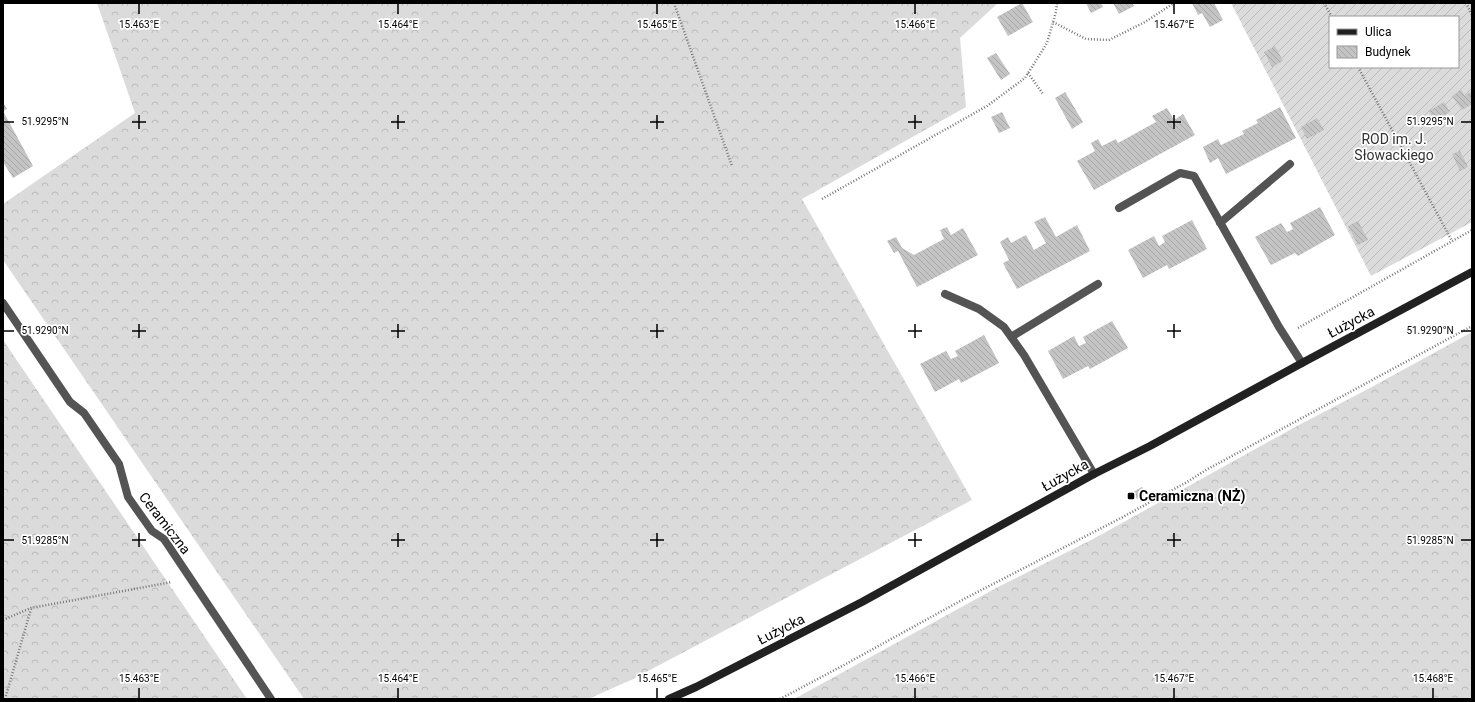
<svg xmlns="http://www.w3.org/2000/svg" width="1475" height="702" font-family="Roboto,sans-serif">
  <defs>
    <pattern id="forest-crowns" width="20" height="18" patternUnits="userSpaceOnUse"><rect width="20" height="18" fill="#dbdbdb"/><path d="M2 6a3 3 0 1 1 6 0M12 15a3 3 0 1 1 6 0" fill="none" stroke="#bababa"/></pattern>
    <pattern id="garden-furrows" width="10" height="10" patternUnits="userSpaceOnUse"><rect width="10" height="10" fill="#dbdbdb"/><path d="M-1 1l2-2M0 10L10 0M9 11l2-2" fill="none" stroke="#bababa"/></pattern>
    <pattern id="building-back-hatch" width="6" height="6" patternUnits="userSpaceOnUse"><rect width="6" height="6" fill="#c4c4c4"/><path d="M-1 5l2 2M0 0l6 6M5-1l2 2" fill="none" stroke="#a7a7a7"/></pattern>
  </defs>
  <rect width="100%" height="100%" fill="#fff"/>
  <path fill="url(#forest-crowns)" d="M97 3H998L960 38 966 107 802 199 972 500 631 680 588 699H304L3 260V204L135 113Z
    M1472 332V699H794L998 587 1095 538 1297 426 1368 389Z
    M3 340 247 699H3Z"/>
  <path fill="url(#garden-furrows)" fill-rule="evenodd" d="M1231 3H1472V222L1371 276ZM1330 17H1458V67H1330Z"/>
  <path fill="url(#building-back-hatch)" d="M1022 3 1033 22 1008 36 997 17Z
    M1086 3H1101L1103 7 1091 13Z
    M1113 3H1132L1134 6 1119 14Z
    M1192 3H1214L1223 20 1210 27 1202 13 1198 15Z
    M1275 46 1283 61 1272 67 1264 52Z
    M996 53 1010 74 1001 80 987 58Z
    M1461 90 1465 96 1470 92 1472 96V104L1462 110 1452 96Z
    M1065 92 1083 122 1072 129 1055 98Z
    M3 102 7 109 3 111 33 166 13 178 3 162Z
    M1444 102 1450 112 1434 120 1429 111Z
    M1280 107 1296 138 1226 174 1218 158 1210 163 1203 147 1218 139 1221 145 1244 134 1242 131 1258 123 1256 120Z
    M1167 108 1174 120 1183 114 1195 135 1094 190 1077 161 1095 151 1091 143 1098 139 1102 146 1116 139 1118 143 1156 122 1152 116Z
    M1002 112 1010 128 999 133 991 117Z
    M1317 118 1324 130 1307 139 1301 127Z
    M1460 151 1468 167 1460 171 1452 154Z
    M1320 207 1335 235 1298 256 1295 253 1271 265 1255 237 1281 223 1287 232 1293 229 1290 223Z
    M1045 217 1056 237 1077 225 1090 251 1017 289 1003 263 1009 260 1000 242 1008 237 1011 243 1026 235 1034 250 1046 243 1034 222Z
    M1192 220 1207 249 1169 269 1167 265 1143 278 1128 250 1154 236 1159 246 1165 242 1162 236Z
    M1358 221 1368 240 1358 245 1348 226Z
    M947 227 951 235 963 228 978 255 917 287 898 251 894 253 887 241 896 237 902 248 914 255 944 239 940 230Z
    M1112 321 1128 348 1090 369 1088 366 1063 379 1048 351 1074 336 1079 346 1086 343 1083 337Z
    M984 335 999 363 961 383 959 379 935 392 920 364 946 351 951 359 958 356 955 351Z
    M1142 487 1146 494 1137 499 1133 492Z"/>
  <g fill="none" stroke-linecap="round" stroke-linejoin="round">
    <path stroke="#767676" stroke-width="2.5" stroke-dasharray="1 2" stroke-linecap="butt" d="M674 3 732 166
      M1324 3 1332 17
      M1466 3 1472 15
      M1053 22 1086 39 1109 40 1145 22 1174 3
      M1358 67 1452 241
      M1028 73 1043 94
      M822 199 987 106 1025 78 1047 43 1056 12 1057 3
      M1298 328 1472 230
      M3 620 31 608 172 582
      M5 699 31 609
      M780 699 844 665 962 600 1121 518 1187 482 1206 470 1472 326"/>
    <path stroke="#545454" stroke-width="8" d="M1119 208 1180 173 1194 176 1279 327 1302 363
      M1220 223 1290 164
      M945 294 979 309 1004 327 1024 355 1094 474
      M1011 337 1098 284"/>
    <path stroke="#545454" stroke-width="8" d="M3 303 70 402 84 413 119 464 128 497 152 531 164 539 271 699"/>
    <path stroke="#212121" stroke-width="8" d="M669 699 696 687 862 602 1094 474 1150 446 1302 363 1472 272"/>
  </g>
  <path fill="none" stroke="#000" stroke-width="1.5" d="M139 4V14M398 4V14M657 4V14M915 4V14M1174 4V14M139 115V129M398 115V129M657 115V129M915 115V129M1174 115V129M4 122H14M132 122H146M391 122H405M650 122H664M908 122H922M1167 122H1181M1461 122H1471M139 324V338M398 324V338M657 324V338M915 324V338M1174 324V338M4 331H14M132 331H146M391 331H405M650 331H664M908 331H922M1167 331H1181M1461 331H1471M139 533V547M398 533V547M657 533V547M915 533V547M1174 533V547M4 540H14M132 540H146M391 540H405M650 540H664M908 540H922M1167 540H1181M1461 540H1471M139 688V698M398 688V698M657 688V698M915 688V698M1174 688V698M1433 688V698"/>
  <rect fill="#000" stroke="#fff" stroke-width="1.5" x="1127" y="492" width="8" height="8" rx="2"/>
  <g text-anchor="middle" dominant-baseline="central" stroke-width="3.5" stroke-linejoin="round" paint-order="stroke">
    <g font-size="14" fill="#323232" stroke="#fff">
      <text x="1394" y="139">ROD im. J.<tspan x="1394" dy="16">Słowackiego</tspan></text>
    </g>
    <g font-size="14" fill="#000" stroke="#fff">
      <text transform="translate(1351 322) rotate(-28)">Łużycka</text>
      <text transform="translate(1065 475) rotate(-29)">Łużycka</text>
      <text transform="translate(165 523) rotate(52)">Ceramiczna</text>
      <text transform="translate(781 629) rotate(-27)">Łużycka</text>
    </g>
    <g font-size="14" font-weight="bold" fill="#000" stroke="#fff" text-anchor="start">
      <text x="1139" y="496">Ceramiczna (NŻ)</text>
    </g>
  </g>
  <g font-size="10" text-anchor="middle" fill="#000" stroke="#fff" stroke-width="3.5" stroke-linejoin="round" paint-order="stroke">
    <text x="139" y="28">15.463°E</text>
    <text x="398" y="28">15.464°E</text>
    <text x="657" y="28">15.465°E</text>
    <text x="915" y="28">15.466°E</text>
    <text x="1174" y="28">15.467°E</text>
    <text x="45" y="125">51.9295°N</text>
    <text x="1430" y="125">51.9295°N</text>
    <text x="45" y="334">51.9290°N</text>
    <text x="1430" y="334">51.9290°N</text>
    <text x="45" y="544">51.9285°N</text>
    <text x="1430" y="544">51.9285°N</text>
    <text x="139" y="682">15.463°E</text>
    <text x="398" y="682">15.464°E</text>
    <text x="657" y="682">15.465°E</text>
    <text x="915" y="682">15.466°E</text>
    <text x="1174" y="682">15.467°E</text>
    <text x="1433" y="682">15.468°E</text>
  </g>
  <rect width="1475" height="702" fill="none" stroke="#000000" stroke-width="8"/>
  <rect x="1329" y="16" width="130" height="52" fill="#ffffff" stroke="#999999"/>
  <rect x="1337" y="29" width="20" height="6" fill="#212121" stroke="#999999"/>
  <text x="1365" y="36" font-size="12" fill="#000000">Ulica</text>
  <rect x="1337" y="46" width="20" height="12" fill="url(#building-back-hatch)" stroke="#999999"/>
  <text x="1365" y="56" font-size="12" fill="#000000">Budynek</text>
</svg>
